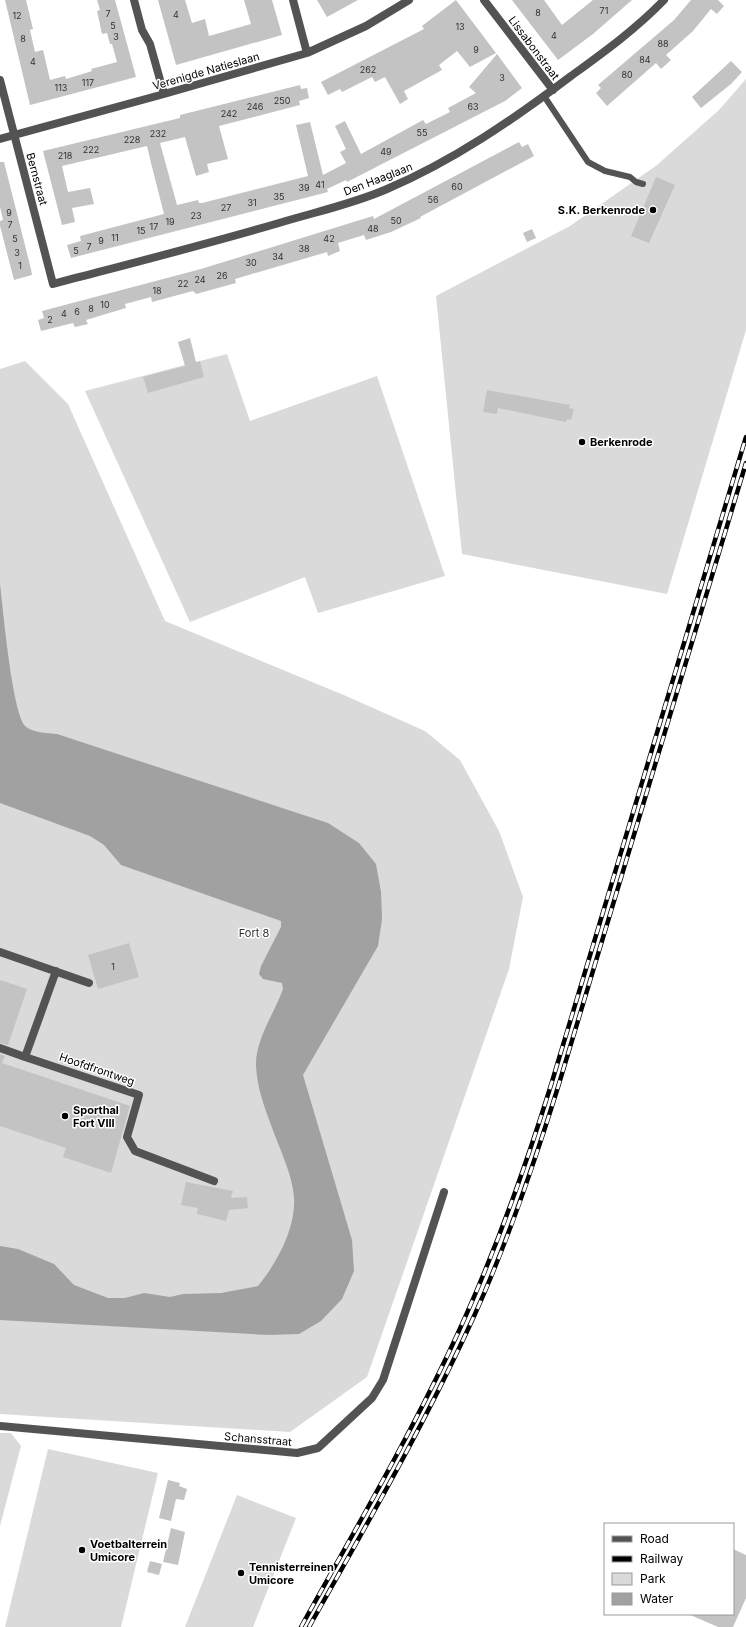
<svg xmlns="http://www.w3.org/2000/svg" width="746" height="1627" font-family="Inter,sans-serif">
  <rect width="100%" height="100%" fill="#fff"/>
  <path fill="#dadada" d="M746 79V330L667 594 462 554 436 296 570 226 657 165 719 110Z
    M227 354 250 421 377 376 445 576 318 613 305 577 190 622 85 391Z
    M25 361 68 404 165 621 346 696 425 731 460 760 499 831 523 897 509 969 367 1377 290 1432 0 1414V369Z
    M0 1433H11L21 1446 0 1526Z
    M48 1449 158 1473 121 1627H5Z
    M237 1495 296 1518 253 1627H185Z"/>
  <path fill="#a1a1a1" d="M0 584C3 609 12 711 25 726 32 733 48 733 57 734L328 823 359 843 376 864 381 892 382 919 378 946 303 1075 352 1240 354 1271 342 1299 321 1321 299 1334 268 1335 0 1320V1246L18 1249 54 1264 74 1285 108 1298H125L144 1293 170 1297 183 1294 221 1293 258 1286C277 1263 296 1228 294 1197 292 1173 279 1148 271 1125 264 1106 257 1087 256 1066 255 1040 274 1014 283 989L282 983 263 979 259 974 261 966 281 927V921L121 865 104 845 90 836 0 803Z"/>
  <path fill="#c3c3c3" d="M5 0H26L33 29 30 30 35 52 43 50 50 80 65 76 66 79 92 71 91 69 117 62 112 44H110L107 33 102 34 97 11 100 10 97 0H115L136 77 30 105Z
    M158 0H185L192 23 205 19 209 36 251 24 244 0H272L282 35 176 65Z
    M317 0H358L327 17Z
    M456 0 496 53 470 67 457 51 439 65 442 70 404 91 408 99 400 104 385 77 375 82 372 77 342 92 340 89 328 95 321 82 424 29 422 26Z
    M512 0H544L562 25 593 0H632L593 34 558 60Z
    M691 0H718L724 6 717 14 711 9 693 31 666 55 671 60 661 69 656 63 607 106 596 93 601 88 598 85 674 20Z
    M497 54 522 88 505 101 347 182 346 180 327 189 328 192 71 258 67 245 81 241 80 236 164 214 151 163 147 146 62 166 68 192 90 188 94 204 72 208 75 222 62 225 43 151 180 118V115L300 85 301 89 307 88 309 98 299 101 300 105 219 126 228 159 207 164 209 172 196 176 185 137 160 143 177 205 198 200 199 203H202L308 176 296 125 310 122 323 175 346 163 340 152 346 149 335 126 345 121 361 154 423 120 426 124 450 112 448 108 476 93 469 87Z
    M731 61 742 72 731 84 701 108 692 97Z
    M519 142 522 147 528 144 534 156 420 217 421 218 391 232 366 240 364 235 338 243 340 251 328 256 327 252 300 260 235 279 236 283 207 291 196 294 193 291 152 302 151 297 125 304 126 308 86 320 88 324 75 327 73 323 41 331 38 320 44 318 42 311 201 269 373 216 374 219Z
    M0 162H4L31 269 32 275 14 280 0 226V221L3 220 0 207Z
    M656 177 675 185 649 243 631 236Z
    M532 229 536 238 527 242 523 233Z
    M190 338 196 362 200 361 204 377 148 393 143 377 185 366 178 342Z
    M487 390 570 405 569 408 574 409 571 420 567 419 566 422 498 408 497 414 483 412Z
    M129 943 139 977 98 989 88 955Z
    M0 980 27 989 8 1045 0 1043Z
    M0 1054 5 1056 2 1063 130 1106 111 1173 63 1157 66 1148 0 1126Z
    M186 1182 233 1191 231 1198 247 1197 248 1208 229 1210 226 1221 197 1214 198 1208 181 1205Z
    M168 1480 180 1483 179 1486 187 1489 184 1500 176 1499 171 1521 159 1518Z
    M171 1528 185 1532 178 1565 163 1562Z
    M733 1549 746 1555V1598L733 1627H718L688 1614H733Z
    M150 1561 162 1564 159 1575 147 1572Z"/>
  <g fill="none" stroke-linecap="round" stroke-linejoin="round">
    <path stroke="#535353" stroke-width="6" d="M544 96 588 162 605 171 630 177 636 182 643 184"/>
    <path stroke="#535353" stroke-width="8" d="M134 0 142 30 150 44 164 94
      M293 0 307 53
      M484 0 553 90
      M0 80 53 284C129 264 204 245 279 223 315 212 353 204 387 189 453 161 514 119 571 76 604 52 636 29 664 0
      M0 139 164 94 307 53 366 26 409 0
      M0 952 89 983
      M56 971 25 1057 139 1095 127 1137 135 1151 214 1181
      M0 1048 25 1057
      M0 1426 297 1453 318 1448 372 1398 383 1380 444 1192"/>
    <defs>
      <path id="rail" d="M301 1627C352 1535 405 1445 450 1350 491 1264 523 1175 551 1085L746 437
        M309 1627C367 1524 426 1422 475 1314 508 1241 534 1164 558 1087L746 463"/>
    </defs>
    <use href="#rail" stroke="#000" stroke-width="4.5"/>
    <use href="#rail" stroke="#fff" stroke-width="3" stroke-dasharray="9" stroke-linecap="butt"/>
  </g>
  <g fill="#000" stroke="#fff" stroke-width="1.5">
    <circle cx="653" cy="210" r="4"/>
    <circle cx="582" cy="442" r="4"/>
    <circle cx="65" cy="1116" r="4"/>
    <circle cx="82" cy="1550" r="4"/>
    <circle cx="241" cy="1573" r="4"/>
  </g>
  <g text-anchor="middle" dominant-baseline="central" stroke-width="3" stroke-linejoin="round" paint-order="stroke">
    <g font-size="9" fill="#313131">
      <text x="604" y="10">71</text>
      <text x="538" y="12">8</text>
      <text x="108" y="13">7</text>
      <text x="176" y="14">4</text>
      <text x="17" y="15">12</text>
      <text x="113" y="25">5</text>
      <text x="460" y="26">13</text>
      <text x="554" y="35">4</text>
      <text x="116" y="36">3</text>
      <text x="23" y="38">8</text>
      <text x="663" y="43">88</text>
      <text x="476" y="49">9</text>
      <text x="645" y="59">84</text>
      <text x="33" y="61">4</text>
      <text x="368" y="69">262</text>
      <text x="627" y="74">80</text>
      <text x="502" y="77">3</text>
      <text x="88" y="82">117</text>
      <text x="61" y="87">113</text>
      <text x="282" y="100">250</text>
      <text x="255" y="106">246</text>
      <text x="473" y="106">63</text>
      <text x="229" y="113">242</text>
      <text x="422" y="132">55</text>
      <text x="158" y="133">232</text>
      <text x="132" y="139">228</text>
      <text x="91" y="149">222</text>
      <text x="386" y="151">49</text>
      <text x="65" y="155">218</text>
      <text x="320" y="184">41</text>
      <text x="457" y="186">60</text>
      <text x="304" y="187">39</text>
      <text x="279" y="196">35</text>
      <text x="433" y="199">56</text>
      <text x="252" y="202">31</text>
      <text x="226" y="207">27</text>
      <text x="9" y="212">9</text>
      <text x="196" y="215">23</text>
      <text x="396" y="220">50</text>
      <text x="170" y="221">19</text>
      <text x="10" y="224">7</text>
      <text x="154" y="226">17</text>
      <text x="373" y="228">48</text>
      <text x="141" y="230">15</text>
      <text x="115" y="237">11</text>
      <text x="15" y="238">5</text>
      <text x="329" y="238">42</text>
      <text x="101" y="240">9</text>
      <text x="89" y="246">7</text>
      <text x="304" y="248">38</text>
      <text x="76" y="250">5</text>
      <text x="17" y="252">3</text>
      <text x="278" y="256">34</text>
      <text x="251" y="262">30</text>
      <text x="20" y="265">1</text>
      <text x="222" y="275">26</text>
      <text x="200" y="279">24</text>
      <text x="183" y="283">22</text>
      <text x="157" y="290">18</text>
      <text x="105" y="304">10</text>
      <text x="91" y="308">8</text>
      <text x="77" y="311">6</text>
      <text x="64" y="313">4</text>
      <text x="50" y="319">2</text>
      <text x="113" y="966">1</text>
    </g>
    <g font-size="11" fill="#000" stroke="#fff">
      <text transform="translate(534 48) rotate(53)">Lissabonstraat</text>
      <text transform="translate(206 71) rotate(-16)">Verenigde Natieslaan</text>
      <text transform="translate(37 179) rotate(75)">Bernstraat</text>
      <text transform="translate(378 179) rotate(-21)">Den Haaglaan</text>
      <text transform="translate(97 1069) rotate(19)">Hoofdfrontweg</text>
      <text transform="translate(258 1439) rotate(5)">Schansstraat</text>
    </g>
    <g font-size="11" font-weight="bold" fill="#000" stroke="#fff" text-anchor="start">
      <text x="645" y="210" text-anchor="end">S.K. Berkenrode</text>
      <text x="590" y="442">Berkenrode</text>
      <text x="73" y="1110">Sporthal<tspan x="73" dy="13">Fort VIII</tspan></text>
      <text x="90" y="1544">Voetbalterrein<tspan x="90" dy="13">Umicore</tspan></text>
      <text x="249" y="1567">Tennisterreinen<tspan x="249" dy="13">Umicore</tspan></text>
    </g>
    <g font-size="11" fill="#313131" stroke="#fff">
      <text x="254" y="933">Fort 8</text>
    </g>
  </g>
  <rect x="604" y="1523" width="130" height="92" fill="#ffffff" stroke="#999999"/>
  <rect x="612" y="1536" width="20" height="6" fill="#535353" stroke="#999999"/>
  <text x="640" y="1543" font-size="12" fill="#000000">Road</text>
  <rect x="612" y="1556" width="20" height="6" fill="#000000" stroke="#999999"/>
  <text x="640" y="1563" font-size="12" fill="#000000">Railway</text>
  <rect x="612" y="1573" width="20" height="12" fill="#dadada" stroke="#999999"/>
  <text x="640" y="1583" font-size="12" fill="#000000">Park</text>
  <rect x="612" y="1593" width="20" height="12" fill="#a1a1a1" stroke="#999999"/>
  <text x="640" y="1603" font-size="12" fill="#000000">Water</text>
</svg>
